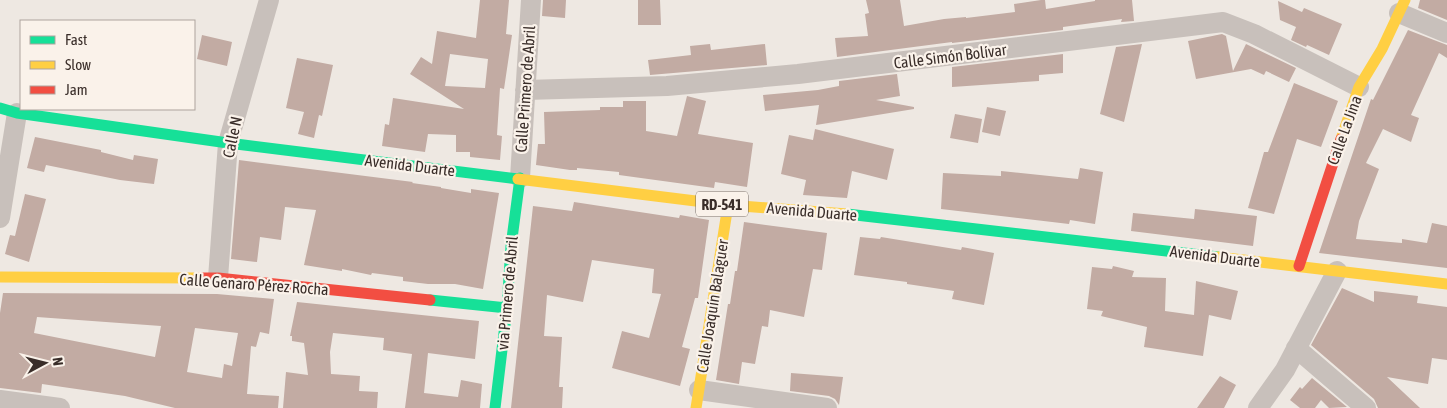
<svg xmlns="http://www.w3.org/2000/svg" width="1447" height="408" font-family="'Asap Condensed',sans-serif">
  <rect width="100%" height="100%" fill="#eee8e2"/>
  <path fill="#c2aba3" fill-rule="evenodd" d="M480 0H509L506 34 512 35 504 89 500 88 497 135 502 136 500 160 470 157V152H456V135L428 134 425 152 382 146 385 124 389 125 393 98 464 109 410 74 421 57 432 64 437 31 476 38ZM450 54 488 59 485 88 445 86Z
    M543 0H566L565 18 542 16Z
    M638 0H660L661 25H638Z
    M866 0H900L904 26 944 19 966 17V18L1015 12 1014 4 1041 0H1045L1046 9 1095 1V0H1132L1134 21 1121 22 1122 19 1063 27V30L952 43V42L837 57 835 38 868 36 865 14 869 13Z
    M1420 0H1447V20L1418 8Z
    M1278 1 1302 12 1304 8 1342 24 1329 55 1307 45 1306 47 1291 40 1296 27 1280 20Z
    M1408 30 1447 45V58L1439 53 1411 115 1419 118 1411 142 1383 129 1366 163 1379 169 1359 221 1356 239 1402 243V239L1427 243 1432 223 1447 226V268L1319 253 1371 99 1373 100Z
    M1222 34 1226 36 1233 71 1246 44 1296 68 1289 82 1266 71 1264 75 1251 69 1196 79 1188 41Z
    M202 35 232 42 227 66 197 59Z
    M710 44 711 50 765 44 767 65 650 75 648 60 691 55 690 46Z
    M1142 44 1124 122 1100 114 1116 47Z
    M1063 54V73L1039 75V81L952 87V67Z
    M297 58 333 65 322 116 319 115 314 138 298 134 304 112 286 108Z
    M897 74 900 96 876 100 914 107V109L816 125 819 105 765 111 763 95 818 90 839 86V81Z
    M1294 83 1338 101 1321 147 1297 139 1274 214 1248 208 1264 152H1268Z
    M687 96 706 101 698 134 753 143 747 187 715 182 714 188 619 175V172L577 168V170H570L536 165 538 144H545L544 112 600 110V107H623V101H646V131L677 136Z
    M987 107 1006 111 1000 136 982 132Z
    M955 114 982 119 978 143 950 138Z
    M815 129 894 149 887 180 852 171 847 198 803 195 806 180 781 174 789 135 813 140Z
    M35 137 101 150V152L133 160 134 155 158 159 154 184 120 180 46 165 44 172 27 168Z
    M239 160 413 182 412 183 441 187V188L471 193V189L499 193 483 289 455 284H428L403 281V277L372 273 371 275 342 269V271L304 265 316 210 285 207 281 240 260 237 257 262 231 259Z
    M1080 168 1103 172 1095 224 1070 220 1069 224 941 209 943 173 1001 176V171L1078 179Z
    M25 194 46 199 29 262 5 254 10 235 15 236Z
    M574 202 679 218 680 215 709 220 698 298H695L682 347 690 349 680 386 612 368 622 331 649 338 661 294 652 293 654 269 592 260 583 302 547 295 544 336 562 337 559 387H563L562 408H511L533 206 572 211Z
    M1195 209 1257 216 1253 246 1131 231 1133 213 1194 219Z
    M744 222 827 233 822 270 813 269 804 317 770 310 768 327 762 326 755 364 742 362 739 384 716 380 728 304H730L735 271H737Z
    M860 237 880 239 881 237 961 250 962 247 994 253 984 305 952 299 954 291 907 284V282L854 275Z
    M1113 266 1134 271 1132 277 1166 278 1165 311 1194 315 1196 281 1238 291 1231 320 1209 315 1203 356 1144 347 1147 327 1101 316 1103 311 1087 309 1092 267 1112 269Z
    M1342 288 1374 302V291L1418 296 1417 303 1447 307V360L1432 358 1428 384 1387 377 1420 408H1378L1374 399 1311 345Z
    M3 293 217 294 274 299 269 334 260 332 256 347 251 346 247 394 279 396 278 408H175L125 396 42 384 41 393 0 388V313ZM37 317 161 326 155 357 34 333ZM195 328 238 333 232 366 224 364 222 378 187 372Z
    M297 302 479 321 475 359 428 353 424 393 458 397 461 380 482 384 480 408H405L412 354 383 350 384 338 333 333 330 352 331 374 360 376 359 391 378 392 377 408H283L286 372 308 375 304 343 292 341V336H290Z
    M791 373 843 377 839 405 835 399 829 396 790 391Z
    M1220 376 1236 385 1224 408H1197Z
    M1312 378 1347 407 1329 408 1321 400 1315 408H1300L1290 400 1300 387 1302 389Z"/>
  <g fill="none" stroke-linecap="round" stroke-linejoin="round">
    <path stroke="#c8c0bb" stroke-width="20" d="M1399 13 1447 33
      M525 90 667 86 798 74 1223 22 1254 34 1359 87
      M520 178 531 0
      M0 218 17 113
      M218 278 228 143 269 0
      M1296 348 1366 408
      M699 390 827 408
      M0 400 60 408
      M1258 408 1285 370 1337 271"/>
    <path stroke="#16e098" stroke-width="11" d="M0 108 17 113 228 143 518 179
      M847 214 1218 257
      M430 300 507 308 511 246 520 178
      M495 408 507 308"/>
    <path stroke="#ffcf43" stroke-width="11" d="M1341 139 1359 87 1382 49 1405 0
      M518 179 728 205 847 214
      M1218 257 1447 284
      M0 277 198 278
      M696 408 728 205"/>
    <path stroke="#f24e42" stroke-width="11" d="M1299 266 1341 139
      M198 278H218L430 300"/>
  </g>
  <g text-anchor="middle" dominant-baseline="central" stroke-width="4.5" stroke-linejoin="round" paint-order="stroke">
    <rect fill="#faf2ea" stroke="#736863" stroke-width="1" x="696" y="191.5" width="52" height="25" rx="4"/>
    <g font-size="15" font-weight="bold" fill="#392d29">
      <text x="722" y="204">RD-541</text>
    </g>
    <g font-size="16" fill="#392d29" stroke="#faf2ea">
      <text transform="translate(950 56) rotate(-7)">Calle Simón Bolívar</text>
      <text transform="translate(525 89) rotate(-86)">Calle Primero de Abril</text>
      <text transform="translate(1344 130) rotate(-70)">Calle La Jina</text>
      <text transform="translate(232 137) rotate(-78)">Calle N</text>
      <text transform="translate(410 165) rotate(7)">Avenida Duarte</text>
      <text transform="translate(812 211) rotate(5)">Avenida Duarte</text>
      <text transform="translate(1215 256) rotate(7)">Avenida Duarte</text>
      <text transform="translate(254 284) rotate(4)">Calle Genaro Pérez Rocha</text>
      <text transform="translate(507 293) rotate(-85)">via Primero de Abril</text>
      <text transform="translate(712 306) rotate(-81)">Calle Joaquín Balaguer</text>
    </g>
  </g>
  <rect x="20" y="20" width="175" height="90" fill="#faf2ea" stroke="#ada39d"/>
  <rect x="30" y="36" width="25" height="8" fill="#16e098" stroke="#ada39d"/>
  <text x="65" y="45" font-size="15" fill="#392d29">Fast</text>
  <rect x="30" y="61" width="25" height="8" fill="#ffcf43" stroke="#ada39d"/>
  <text x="65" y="70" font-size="15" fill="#392d29">Slow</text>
  <rect x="30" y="86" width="25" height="8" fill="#f24e42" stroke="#ada39d"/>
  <text x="65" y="95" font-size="15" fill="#392d29">Jam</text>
  <g transform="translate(45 363) rotate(83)" stroke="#faf2ea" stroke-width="4" paint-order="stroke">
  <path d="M0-4L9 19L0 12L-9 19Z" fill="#392d29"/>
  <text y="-8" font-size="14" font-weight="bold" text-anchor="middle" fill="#392d29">N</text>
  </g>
</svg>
